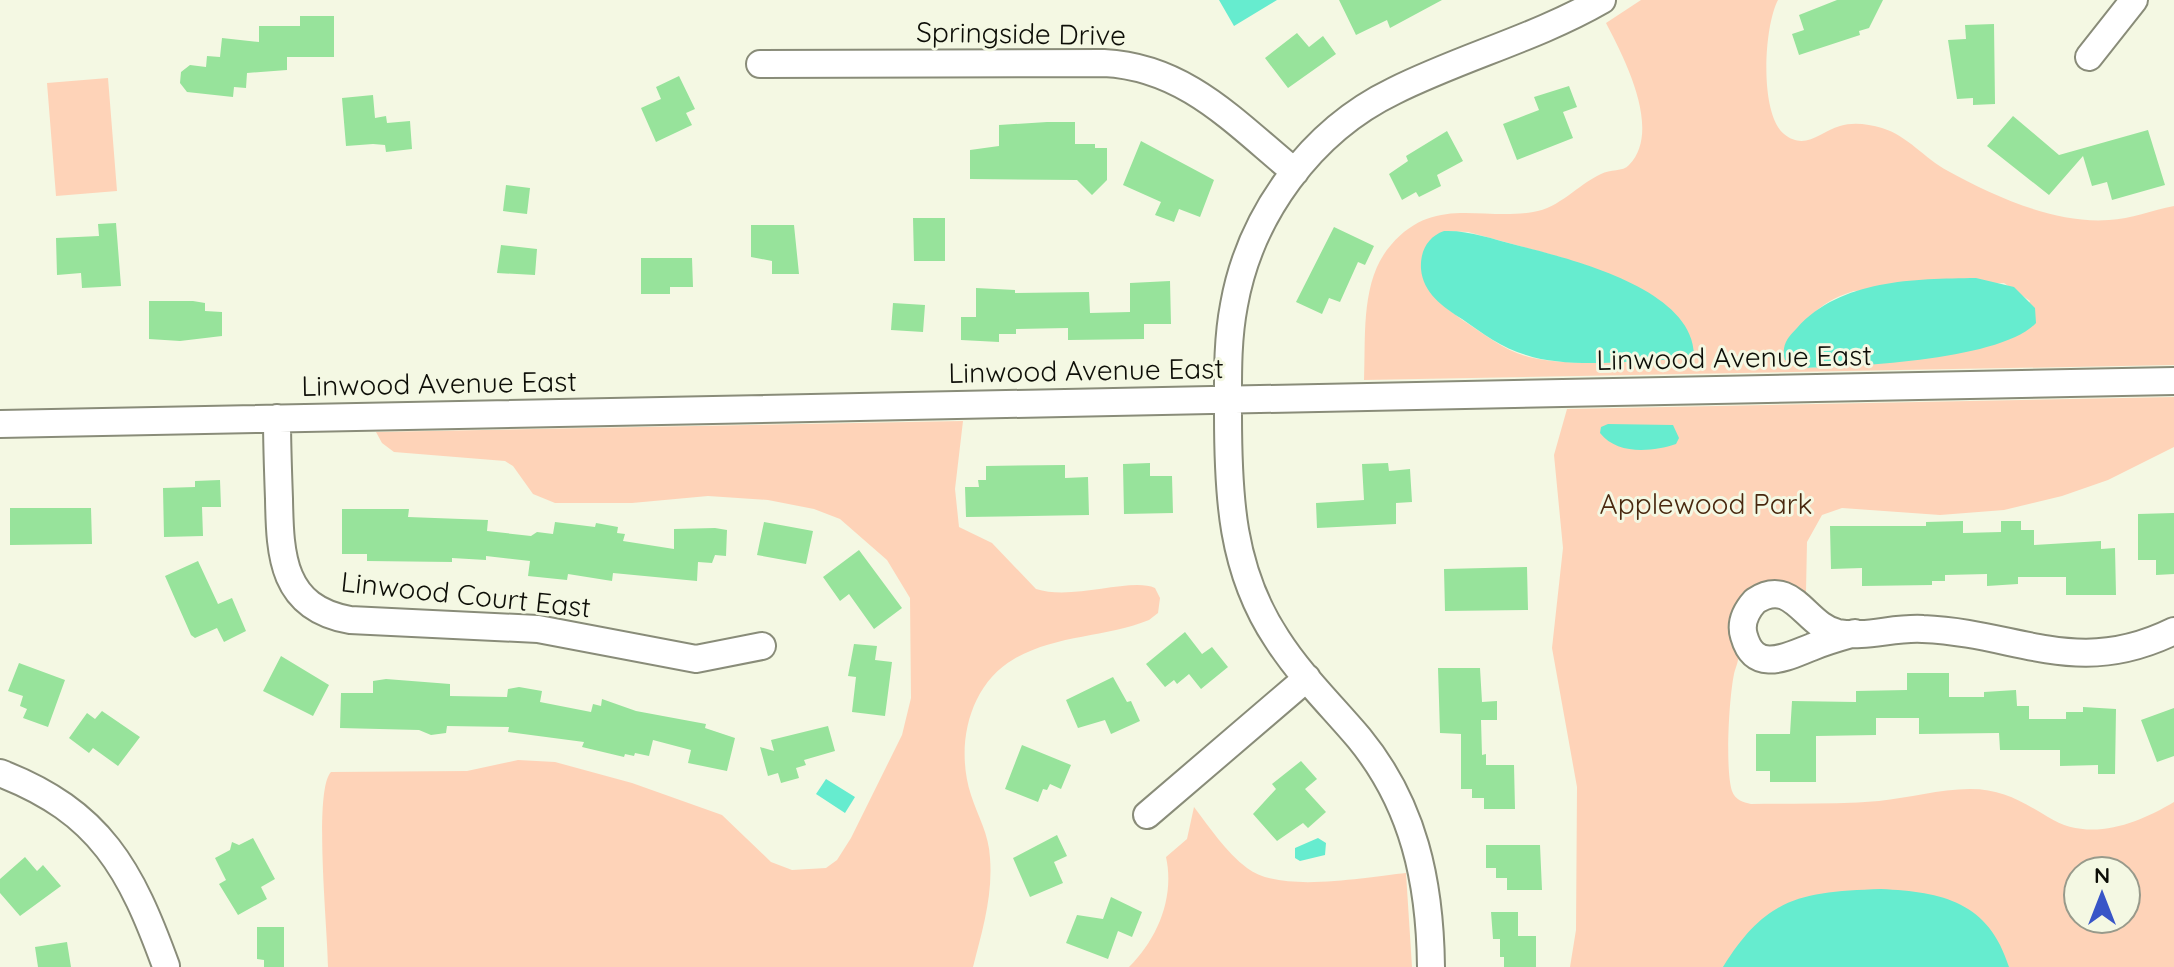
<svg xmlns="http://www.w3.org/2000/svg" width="2174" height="967" font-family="Quicksand,sans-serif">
  <rect width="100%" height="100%" fill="#f4f8e3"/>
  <path fill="#fed3b8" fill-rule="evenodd" d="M1641 0H1778C1764 26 1759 113 1784 134 1805 151 1820 132 1840 126 1853 122 1868 124 1882 128 1908 136 1924 158 1948 171 1994 196 2054 224 2109 220 2131 219 2152 210 2174 206V365L1364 380C1366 336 1360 280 1391 245 1434 195 1480 221 1533 212 1560 208 1577 185 1601 174 1610 169 1623 172 1629 165 1663 130 1623 56 1606 23ZM1444 231 1468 232 1560 257 1687 331 1694 354 1678 359C1630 360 1576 368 1529 357 1505 351 1484 334 1464 321 1443 306 1423 291 1421 264ZM2004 283 2030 301 2012 338C1941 359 1870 366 1797 368L1783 354C1807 321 1813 304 1854 291Z
    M108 78 117 191 56 196 47 83Z
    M2174 397V447L2108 480 2062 496 2004 510 1940 515 1842 508 1822 515 1807 542 1806 592C1779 571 1734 585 1730 621 1729 635 1738 644 1738 656 1739 661 1735 669 1734 674 1729 698 1725 769 1732 791 1735 800 1743 802 1751 804 1794 803 1837 805 1879 801 1909 798 1939 789 1970 789 2002 789 2021 801 2048 817 2089 843 2137 824 2174 802V967H1570L1576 930 1577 787 1552 648 1563 548 1554 455 1567 409ZM2078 871H2126V919H2078Z
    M963 421 955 489 959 527 992 543 1036 589C1073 601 1131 577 1155 588L1160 598 1158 613 1149 620C1105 638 1057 634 1014 659 969 685 955 746 971 795 978 817 989 834 990 858 993 896 982 932 973 967H328C328 932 313 791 331 772L467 771 518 760 555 762 632 783 722 815 771 862 792 870 826 868 837 860 851 838 902 735 911 698 910 598 887 560 840 519 814 509 768 500 708 496 632 503H555L533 494 513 466 505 461 394 452 382 443 376 432Z
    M1194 807C1210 828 1226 852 1247 868 1280 894 1365 877 1406 873L1412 967H1129C1157 939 1175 898 1166 857L1187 839Z"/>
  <path fill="#66eccf" d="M1219 0H1277L1234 26Z
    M1444 231C1469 230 1492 239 1516 245 1566 258 1692 287 1694 354L1678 359C1633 361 1568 369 1526 355 1502 348 1482 333 1462 319 1443 307 1423 293 1421 269 1420 252 1427 237 1444 231Z
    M1976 278 2014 287 2035 308 2036 323C2000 361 1849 367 1797 368L1785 360C1781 346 1787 338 1797 328 1841 279 1914 279 1976 278Z
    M1608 424 1673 425 1679 438 1676 444C1652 452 1617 455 1600 433L1601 427Z
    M826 779 855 797 845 813 816 794Z
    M1318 838 1326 843 1325 855 1300 861 1295 858V848Z
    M1881 889C1943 892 1989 902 2009 967H1723C1767 896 1802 892 1881 889Z"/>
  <path fill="#97e39b" d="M1339 0H1442L1390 28 1387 20 1356 35Z
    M1837 0H1883L1869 28 1859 31 1860 35 1799 55 1792 34 1804 30 1799 15Z
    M300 16H334V57H287V70L247 73 246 88 234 87 233 97 187 92 180 83 181 72 190 65 206 67 207 56 220 57 222 38 259 42V26H300Z
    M1994 24 1995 104 1973 105V98L1957 99 1948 40 1966 39 1965 25Z
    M1297 33 1309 47 1323 36 1336 54 1288 88 1265 58Z
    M679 76 695 109 686 113 692 125 656 142 641 108 661 99 656 87Z
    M1569 86 1577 107 1563 112 1573 138 1517 160 1503 124 1539 110 1534 97Z
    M373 95 375 118 386 116 387 123 410 121 412 149 386 152 385 145 373 144 346 146 342 98Z
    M2013 116 2059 155 2148 130 2165 185 2112 200 2107 182 2092 186 2083 156 2049 195 1987 146Z
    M1047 122H1075V144H1095V148H1107V180L1092 195 1077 180 970 179V150L999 146V125Z
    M1447 131 1463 161 1437 175 1441 186 1419 197 1416 192 1402 200 1389 174 1408 161 1406 156Z
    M1141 141 1214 180 1200 217 1179 209 1174 222 1155 215 1161 202 1123 185Z
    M506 185 530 188 527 214 503 211Z
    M913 218H945V261H914Z
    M116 223 121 286 82 288 81 273 57 275 56 238 99 236 98 224Z
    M751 225H794L799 274H772V261L751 257Z
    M1334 227 1374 246 1365 265 1358 262 1340 302 1329 298 1322 314 1296 302Z
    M501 245 537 249 535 275 497 273Z
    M641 258H692L693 287H670V294H641Z
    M1170 281 1171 324H1144V339L1068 340V328L1016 329V334H999V342L961 340V317H976V288L1015 290V293L1089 292 1090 313 1130 312V283Z
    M149 301H193L205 303V311L222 312V336L180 341 149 339Z
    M893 303 925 305 923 332 891 330Z
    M1150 463V476H1172L1173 513 1124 514 1123 464Z
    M1388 463 1389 471 1410 469 1412 502 1396 503V524L1317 528 1316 503 1364 500 1362 464Z
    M1065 465V478L1088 477 1089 515 966 517 965 487H979L978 480H986V466Z
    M220 480 221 507H202L203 536 164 537 163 488 195 487V481Z
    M10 508H91L92 544 10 545Z
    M342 509H409L408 517 488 520 487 531 531 536 537 532 553 534 555 522 595 527 596 523 618 527 617 533 625 534 623 541 674 549V529L715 528 727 530 726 556 715 555 712 563 698 562 697 581 613 573 612 581 568 574 567 580 528 576 530 561 486 556V560L452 558V562L367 561V554H342Z
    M2174 513V574L2156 575V560H2138V514Z
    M1963 521V533L2001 532V521H2021V530H2034V545L2101 541V549L2115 548 2116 595H2066V577H2018V584L1987 586V574L1945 575V581H1932V585L1862 586V568L1831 569 1830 526H1926V522Z
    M764 522 813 531 806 564 757 555Z
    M859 550 902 608 874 629 849 594 840 601 823 577Z
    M198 561 218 604 232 598 246 631 224 642 217 628 195 638 191 635 165 576Z
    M1527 567 1528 610 1445 611 1444 569Z
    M1185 632 1202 654 1212 647 1228 667 1201 689 1189 674 1177 684 1174 680 1165 687 1146 664Z
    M854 644 877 646 875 660 892 662 885 716 852 712 856 677 848 676Z
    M281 656 329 685 313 716 263 691Z
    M19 663 65 680 48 727 23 718 27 709 20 706 23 696 8 691Z
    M1438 668H1480L1482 702 1497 701V720H1481L1482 755 1486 754V765H1514L1515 809H1484V798H1472V789H1461V734L1440 733Z
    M1907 673H1949V697H1984V692L2016 690 2017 706H2029V719H2066V712H2083V707L2116 709 2115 774H2098V765L2060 766V750H2000L1999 733 1919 734V718H1876V735L1816 736V782H1770V771H1756V734H1790L1792 701 1856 702V691L1907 690Z
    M1113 677 1127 702 1131 701 1140 721 1111 734 1105 720 1078 728 1066 700Z
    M386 679 450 684V696L507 697 508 689 519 687 542 691 540 702 591 712 593 704 601 706 602 699 636 711 706 724 705 728 735 738 727 771 688 763 691 750 653 740 649 756 635 753 634 756 625 754 624 757 582 747 584 742 508 732 509 727 447 726 446 733 431 735 419 730 340 728 341 693H373V681Z
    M2174 708V756L2157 762 2141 720Z
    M102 711 140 737 118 766 93 748 89 753 69 738 87 713 95 719Z
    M828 726 835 751 804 760 806 765 796 768 799 778 781 783 778 773 768 776 760 747 774 751 771 740Z
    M1022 745 1071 765 1061 789 1050 784 1047 790 1043 789 1038 802 1005 789Z
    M1301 761 1317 779 1305 789 1326 812 1308 828 1303 823 1277 841 1253 814 1276 789 1272 784Z
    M1057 835 1067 856 1054 862 1063 883 1030 897 1013 858Z
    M253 838 275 879 261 887 267 899 238 915 219 884 226 880 215 858 230 850 232 842 239 845Z
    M1486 845H1540L1542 890H1507V878H1496V868H1486Z
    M25 857 37 871 43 865 61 886 20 916 0 893V879Z
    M1111 897 1142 912 1132 937 1118 931 1108 959 1066 943 1077 915 1103 919Z
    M1491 912H1518V936H1536V967H1504V957H1500V939H1493Z
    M257 927H284V967H264V960L257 959Z
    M67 942 71 967H38L35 947Z"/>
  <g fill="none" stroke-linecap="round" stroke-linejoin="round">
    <defs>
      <path id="minor" d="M2089 57 2134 0
        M760 64 1104 63C1186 67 1235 123 1295 172
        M277 418C277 445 278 472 279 499 280 556 282 608 350 620L538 629 696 659 762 646
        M0 424 2174 381
        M1855 633C1841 637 1826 641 1812 647 1788 656 1755 675 1744 636 1740 623 1746 611 1755 601 1793 576 1805 626 1838 633 1865 638 1895 627 1923 629 2019 633 2076 679 2174 631
        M0 773C101 812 131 870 166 966
        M1147 815 1307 678
        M1431 967C1430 882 1414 805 1359 738 1331 705 1300 675 1277 639 1231 570 1228 495 1228 415 1228 378 1227 341 1234 305 1250 215 1311 131 1394 91 1462 57 1536 38 1602 0"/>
    </defs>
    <use href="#minor" stroke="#898c79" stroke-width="30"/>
    <use href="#minor" stroke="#fff" stroke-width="26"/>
  </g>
  <g text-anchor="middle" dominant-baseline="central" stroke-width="6" stroke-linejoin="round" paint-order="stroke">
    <g font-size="28" fill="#0d0e07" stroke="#f4f8e3">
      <text transform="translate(1021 33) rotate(1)">Springside Drive</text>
      <text transform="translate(1734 357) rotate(-1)">Linwood Avenue East</text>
      <text transform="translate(1086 370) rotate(-1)">Linwood Avenue East</text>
      <text transform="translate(439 383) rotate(-1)">Linwood Avenue East</text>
      <text transform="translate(466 594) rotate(6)">Linwood Court East</text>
    </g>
    <g font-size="28" fill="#49280f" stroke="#f4f8e3">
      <text x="1706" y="503">Applewood Park</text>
    </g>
  </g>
  <g transform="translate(2102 895)"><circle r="38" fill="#f4f8e3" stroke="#989a8b" stroke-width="2"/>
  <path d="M0-6L14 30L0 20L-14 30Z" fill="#3855c7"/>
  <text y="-12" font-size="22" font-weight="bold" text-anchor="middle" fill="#0d0e07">N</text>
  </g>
</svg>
